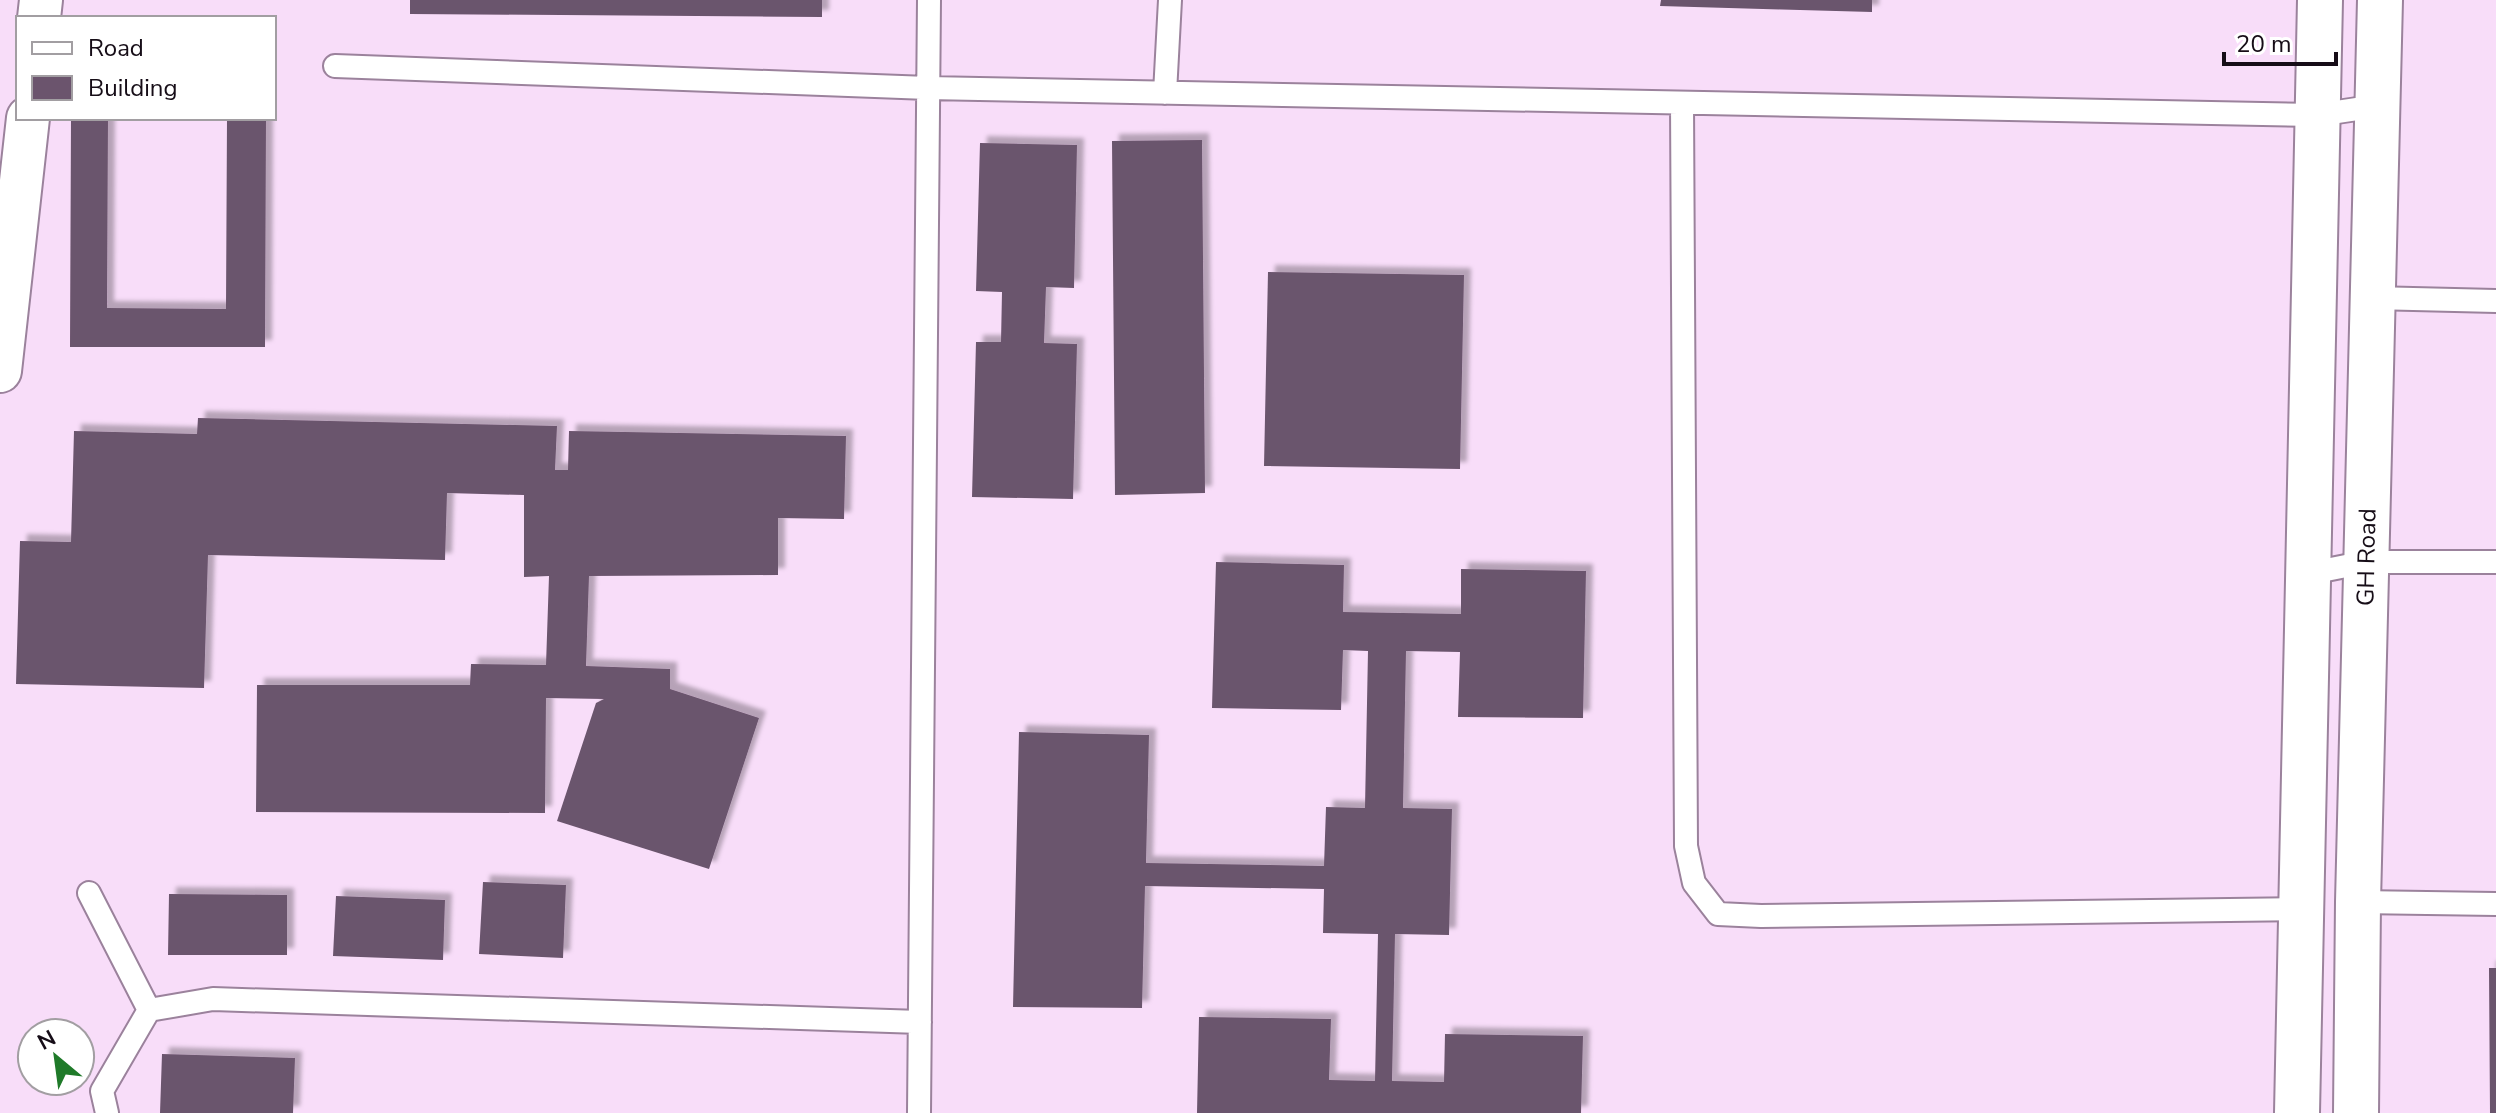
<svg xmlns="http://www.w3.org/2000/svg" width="2496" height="1113" font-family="'Nunito Sans',sans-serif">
  <defs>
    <filter id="shadow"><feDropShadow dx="7" dy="-7" stdDeviation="2" flood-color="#0004"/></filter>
  </defs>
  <rect width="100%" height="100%" fill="#f8ddf9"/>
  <path fill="#6b546d" filter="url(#shadow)" d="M410 0H822V17L410 14Z
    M1661 0H1872V12L1660 6Z
    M71 118H108L107 308 226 309 227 118H266L265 347H70Z
    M1202 140 1205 493 1115 495 1112 141Z
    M980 143 1077 145 1074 288 1046 287 1044 343 1077 344 1073 499 972 497 976 342H1001L1002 292 976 291Z
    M1268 272 1464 275 1460 469 1264 466Z
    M198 418 557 426 555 470H568L569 431 846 436 844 519 778 518V575L589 576 586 666 670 669V689L759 718 709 869 557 821 596 703 604 699 546 698 545 813 256 812 257 685H470L471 664 546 665 549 576 524 577V495L447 493 445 560 208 555 204 688 16 684 20 541 71 542 74 431 197 434Z
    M1216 562 1344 565 1343 612 1461 614V569L1586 571 1583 718 1458 717 1460 652 1406 651 1403 808 1452 809 1449 935 1395 934 1392 1081 1444 1082 1445 1034 1583 1036 1581 1113H1197L1199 1017 1331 1019 1329 1080 1375 1081 1378 934 1323 933 1324 889 1145 886 1142 1008 1013 1007 1019 732 1149 735 1146 863 1324 866 1326 807 1365 808 1368 651 1343 650 1341 710 1212 708Z
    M483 882 566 885 563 958 479 954Z
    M169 894 287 895V955H168Z
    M336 896 445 900 443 960 333 956Z
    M2489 968H2496V1113H2490Z
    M162 1054 295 1058 293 1113H160Z"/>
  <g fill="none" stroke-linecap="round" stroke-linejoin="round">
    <defs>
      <path id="lane" d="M335 66 928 88 2317 115 2377 106
        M1165 93 1170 0
        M1682 103 1686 846 1694 883 1718 914 1761 916 2302 909
        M2372 298 2496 301
        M2306 574 2366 562H2496
        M89 893 149 1010
        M2358 902 2496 904
        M107 1113 102 1091 149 1010 213 999 920 1022
        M919 1113 929 0"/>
      <path id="street" d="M39 18 41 0
        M0 371 28 118"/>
      <g id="secondary">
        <path d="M2297 1113 2320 0"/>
        <path id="s1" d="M2356 1113 2358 902 2380 0"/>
      </g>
    </defs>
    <use href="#lane" stroke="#9b829c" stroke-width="26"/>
    <use href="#street" stroke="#9b829c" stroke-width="46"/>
    <use href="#secondary" stroke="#9b829c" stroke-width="48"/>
    <use href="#lane" stroke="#fff" stroke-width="22"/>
    <use href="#street" stroke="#fff" stroke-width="42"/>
    <use href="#secondary" stroke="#fff" stroke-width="44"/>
  </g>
  <g text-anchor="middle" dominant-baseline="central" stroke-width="8" stroke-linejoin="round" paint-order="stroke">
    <g font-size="24" fill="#160d17" stroke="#fff">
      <text stroke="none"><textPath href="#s1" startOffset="556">GH Road</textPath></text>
    </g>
  </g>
  <rect x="16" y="16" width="260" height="104" fill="#ffffff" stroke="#a29ea2" stroke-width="2"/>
  <rect x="32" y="42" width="40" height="12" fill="#ffffff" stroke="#a29ea2" stroke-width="2"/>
  <text x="88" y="56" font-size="24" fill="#160d17">Road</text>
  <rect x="32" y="76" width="40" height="24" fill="#6b546d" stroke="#a29ea2" stroke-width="2"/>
  <text x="88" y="96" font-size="24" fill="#160d17">Building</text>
  <g transform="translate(56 1057) rotate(331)"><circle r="38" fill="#ffffff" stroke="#a29ea2" stroke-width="2"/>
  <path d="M0-6L14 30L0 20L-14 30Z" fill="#1f7a29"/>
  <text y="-12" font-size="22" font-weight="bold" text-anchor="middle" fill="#160d17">N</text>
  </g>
  <path d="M2224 52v12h112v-12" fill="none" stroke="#160d17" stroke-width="4"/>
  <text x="2236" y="52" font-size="24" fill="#160d17" stroke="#ffffff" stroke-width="6" paint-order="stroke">20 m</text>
</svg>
